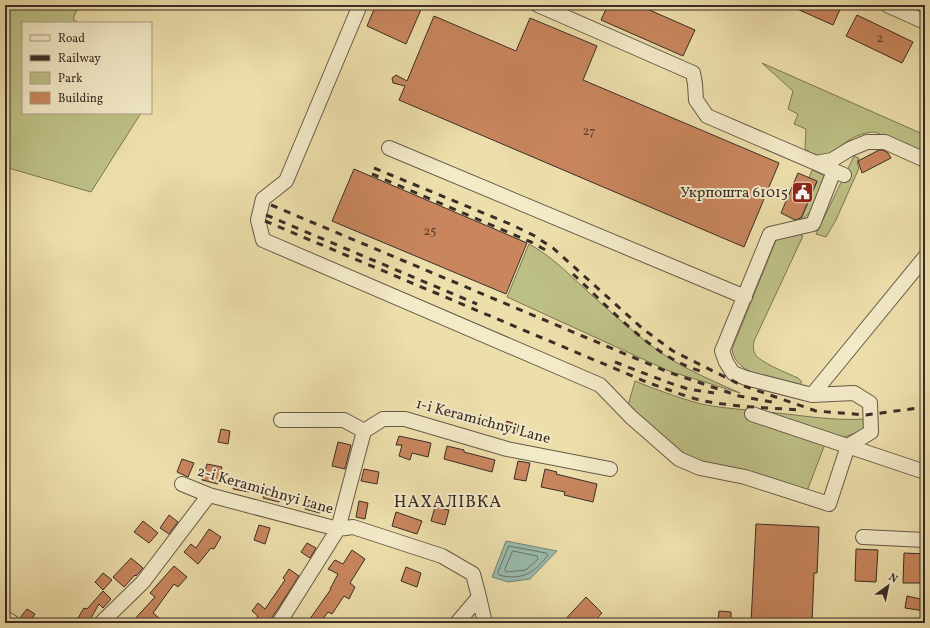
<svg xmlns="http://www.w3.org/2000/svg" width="930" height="628" font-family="Vollkorn,serif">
  <rect width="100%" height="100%" fill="#eddfab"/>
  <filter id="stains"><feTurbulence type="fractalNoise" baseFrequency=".005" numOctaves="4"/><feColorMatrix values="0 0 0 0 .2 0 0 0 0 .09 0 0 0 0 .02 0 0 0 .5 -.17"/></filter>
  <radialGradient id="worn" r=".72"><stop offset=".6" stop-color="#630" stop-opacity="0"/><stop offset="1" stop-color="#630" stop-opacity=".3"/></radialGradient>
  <path fill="#bdc085" stroke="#7b7656" d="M5 5H79L73 19 79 23H23V113H141L91 192 5 167Z
    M762 63 925 135V153L875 132C863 132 850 138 841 146 836 150 832 155 825 156 819 157 810 153 805 149L806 129 794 124 798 114 788 109 793 91Z
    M854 156 859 158 857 163 859 168 836 220 826 237 816 234Z
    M812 170 823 175 826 179 811 211 800 222 817 182 809 178Z
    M797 233 803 236 754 341C753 346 753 350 755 354 759 362 789 374 798 378L802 382 800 385C778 380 735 376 732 349L777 238Z
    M529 244C551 256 568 273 586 290 605 307 624 324 644 340 673 364 706 378 740 393L669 371 507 297Z
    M635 381C657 390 679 398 701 404 726 409 752 410 777 413 806 416 835 421 865 419L866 427 861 431 825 444 807 491 692 463 627 409Z"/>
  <path fill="#9abcaf" stroke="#738379" d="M506 541 557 551 530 579 508 582 492 577Z"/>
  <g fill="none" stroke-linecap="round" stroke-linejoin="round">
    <path stroke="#6a746b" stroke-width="1" d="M509 546 546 553 548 555C535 573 521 581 499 575L498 573Z
      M513 551 537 556 538 559 526 570 506 572 505 569Z"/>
  </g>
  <path fill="#c9865e" stroke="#392d27" d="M376 5H423L406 44 367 26Z
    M608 5H638L695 30 683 56 601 20Z
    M788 5H842L833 25Z
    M857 15 913 42 902 63 846 36Z
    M434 16 516 51 530 18 597 46 583 80 779 163 744 247 399 100 405 86 393 83 392 78 396 75 407 81Z
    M879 150H883L888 153 891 158 862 173 858 161Z
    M354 169 527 243 506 294 332 221Z
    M798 173 817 181 801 218 795 220 781 213Z
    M507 421 519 425 516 434 504 431Z
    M221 429 230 431 228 444 218 442Z
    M399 436 431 443 428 457 412 453 410 460 399 456 402 445H396Z
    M338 442 351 445 345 469 332 466Z
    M447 446 464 450V452L495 460 492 472 444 459Z
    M182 459 194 463 188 477 177 472Z
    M518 461 530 463 526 481 514 479Z
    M207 464 222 467 218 484 202 480Z
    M364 469 379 472 377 484 361 481Z
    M545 469 557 472 556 474 597 484 593 502 564 495 565 492 541 487Z
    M236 479 251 483 249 492 233 489Z
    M266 488 281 492 279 502 263 498Z
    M307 500 323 503 320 513 305 509Z
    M359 501 368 503 365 519 356 517Z
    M435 507 449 510 445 525 431 521Z
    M396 512 422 521 417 534 392 526Z
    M169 515 178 522 169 534 160 528Z
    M143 521 158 533 149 543 134 532Z
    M756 524 819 527 817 573H814L812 623H751Z
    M259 525 270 528 265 544 254 540Z
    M209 529 221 537 214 549 211 548 198 564 184 552 191 544 196 548Z
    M307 543 316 548 310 558 301 552Z
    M856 549 878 550 876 582 855 581Z
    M352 550 365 559 350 583 355 587 349 599 344 596 332 614 328 612 320 623H307L331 589H330L338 574 328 569 335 560 343 564Z
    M904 553 925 554V583H903Z
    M131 558 143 568 136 576 135 575 124 587 113 577Z
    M174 566 187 577 178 587 174 584 153 613 165 623H131L155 597 150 593Z
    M406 567 421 573 417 587 401 581Z
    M289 569 299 576 279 607 268 623H252L258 616 252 611 258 603 265 609 285 580 283 578Z
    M103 573 112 580 103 590 95 582Z
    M103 591 111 599 103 608 99 604 88 623H75L84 608 87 609Z
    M907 596 925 600V611L905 608Z
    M586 597 602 613 593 623H562Z
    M27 609 35 614 29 623 20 618Z
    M719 611 731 612V623H718Z"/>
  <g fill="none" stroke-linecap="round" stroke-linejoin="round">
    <defs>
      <path id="minor" d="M360 5 286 181 263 199 258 220 263 240 600 385 631 417 679 459 700 468 745 477 829 504 848 446 871 432 870 403 854 393 812 395
        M538 5 693 73 695 84 696 100 707 116 844 175
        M887 5 925 22
        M389 148 745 297
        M816 163 832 160 850 149 867 142H885L925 160
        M834 171 813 224 770 234 722 351 726 362 733 373 746 378 812 395 925 257
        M752 414 925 472
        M281 420H344L364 431 383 419H405L507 449 610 469
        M182 484 209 495 338 529 353 527 442 556 473 574 479 597 457 623
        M863 537 925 540
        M479 597 485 623
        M5 618 13 623
        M101 623 143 582 209 495
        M279 623 338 529 364 431"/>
    </defs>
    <use href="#minor" stroke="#665a48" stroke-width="16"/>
    <use href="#minor" stroke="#f3eac8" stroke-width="14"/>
    <path stroke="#392d27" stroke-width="3" stroke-dasharray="7 7" stroke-linecap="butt" d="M374 168 510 224 533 235 553 248 643 329 673 351 741 385 816 411 866 415 918 408 925 405
      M372 174 531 242 549 252
      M271 205 668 372 739 396 777 403
      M266 215 477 304
      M265 221 649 383C667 389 686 397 704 401 736 407 770 408 802 410
      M573 274C603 302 643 345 680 363 688 367 697 370 706 373
      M615 362 667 382 688 389 714 393"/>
  </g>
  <defs>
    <symbol id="civic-square" viewBox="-11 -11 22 22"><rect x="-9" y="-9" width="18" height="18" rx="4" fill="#8f2418" stroke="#f3eac8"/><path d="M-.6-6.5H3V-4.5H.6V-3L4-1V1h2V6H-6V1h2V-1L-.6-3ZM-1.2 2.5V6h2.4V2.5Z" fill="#fff"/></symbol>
  </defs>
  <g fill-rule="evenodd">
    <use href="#civic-square" x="790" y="180" width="25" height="25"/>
  </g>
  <g text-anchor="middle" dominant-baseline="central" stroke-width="4" stroke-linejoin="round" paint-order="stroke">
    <g font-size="13" fill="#5d4335">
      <text x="880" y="39">2</text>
      <text x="589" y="132">27</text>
      <text x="430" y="232">25</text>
    </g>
    <g font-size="15" fill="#392d27" stroke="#f3eac8" text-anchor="end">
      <text x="788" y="193">Укрпошта 61015</text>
    </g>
    <g font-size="15" fill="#392d27" stroke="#f3eac8">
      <text transform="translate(483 422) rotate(15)">1-i Keramichnyi Lane</text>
      <text transform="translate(265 491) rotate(16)">2-i Keramichnyi Lane</text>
    </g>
    <g font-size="17" letter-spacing="1" fill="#392d27" stroke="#f3eac8">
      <text x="448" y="502">НАХАЛІВКА</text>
    </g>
  </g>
  <rect width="930" height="628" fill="none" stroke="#eddfab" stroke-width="20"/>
  <rect x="6" y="6" width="918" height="616" fill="none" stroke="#392d27" stroke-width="2"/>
  <rect x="10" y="10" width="910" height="608" fill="none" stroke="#392d27"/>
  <rect x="22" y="22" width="130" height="92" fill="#f3eac8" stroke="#a99e88"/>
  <rect x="30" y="35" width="20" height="6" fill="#f3eac8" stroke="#a99e88"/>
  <text x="58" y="42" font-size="12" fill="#392d27">Road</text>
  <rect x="30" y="55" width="20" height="6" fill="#392d27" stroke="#a99e88"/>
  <text x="58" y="62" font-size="12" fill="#392d27">Railway</text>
  <rect x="30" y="72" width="20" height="12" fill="#bdc085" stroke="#a99e88"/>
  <text x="58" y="82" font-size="12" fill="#392d27">Park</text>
  <rect x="30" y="92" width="20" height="12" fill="#c9865e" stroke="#a99e88"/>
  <text x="58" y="102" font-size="12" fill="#392d27">Building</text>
  <g transform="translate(888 586) rotate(33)" stroke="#f3eac8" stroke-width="3" paint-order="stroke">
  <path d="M0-3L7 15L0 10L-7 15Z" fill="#392d27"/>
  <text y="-6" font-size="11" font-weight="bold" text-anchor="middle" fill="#392d27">N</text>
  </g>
  <rect width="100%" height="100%" filter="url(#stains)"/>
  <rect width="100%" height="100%" fill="url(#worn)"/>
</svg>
